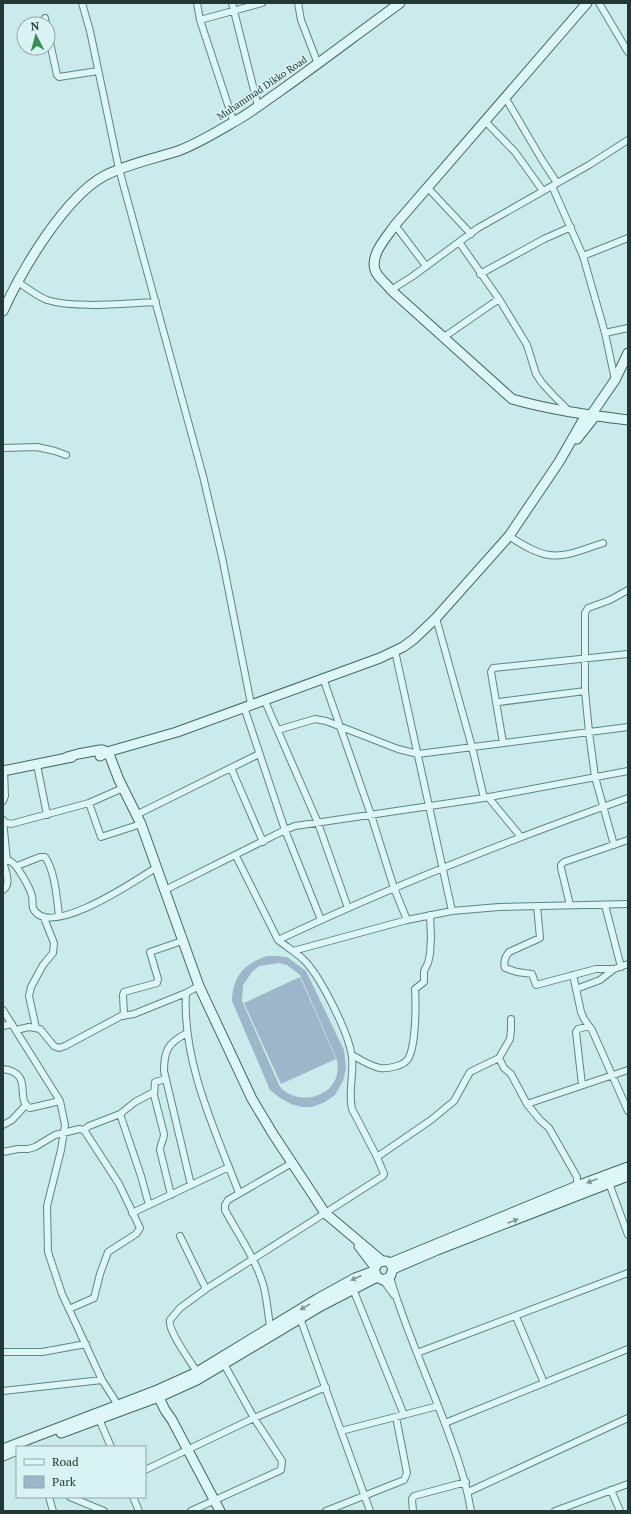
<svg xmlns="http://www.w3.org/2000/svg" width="631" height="1514" font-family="'PT Serif',serif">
  <rect width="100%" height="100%" fill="#caeaeb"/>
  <path fill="#9eb6c9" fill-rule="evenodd" d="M267 956H276L287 957 306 971 344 1050 346 1068 343 1081 335 1095 325 1102 312 1107H302L291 1104 280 1098 270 1090 232 1001C233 976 244 964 267 956ZM279 963 287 965 300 975 337 1060C344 1095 301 1109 280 1087L242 1001 243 985 252 972 259 966Z
    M300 977 336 1059 281 1084 244 1003Z"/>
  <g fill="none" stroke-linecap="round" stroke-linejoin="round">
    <defs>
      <path id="street" d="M82 3 90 31 119 169 203 476 222 557 251 704
        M197 3 200 20 234 123
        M232 3 258 106
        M298 3 301 20 318 64
        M599 3 628 52
        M45 18 46 24
        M200 20 262 3
        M48 33 57 75 59 77 98 71
        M505 97 542 160 557 183
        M485 121 515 152 543 191
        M552 186 583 256 605 333 615 380
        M427 187 471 234
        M395 225 426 266
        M459 242 499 299 527 345 536 374 542 383 553 395 570 412
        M583 256 628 238
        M480 274 544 239 571 227
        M18 282C27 288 37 296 47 300 76 309 126 303 156 302
        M391 290 413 276 478 228 589 165 628 140
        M605 333 628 328
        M444 337 499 299
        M3 448 37 447 55 451 66 455
        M509 536C521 544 535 553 549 555 566 558 587 548 603 543
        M436 618 472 747 484 798
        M395 651 452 911
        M323 678 371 815 394 888 407 920
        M264 699 318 823 348 908
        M497 704 499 702 585 691
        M244 707 285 830 321 920
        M278 730 315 719 326 721 398 749 418 754 628 727
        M503 743 491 672 493 668 628 654
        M37 765 47 815
        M231 768 263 842
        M488 797 521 837
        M3 801 5 796 4 770
        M89 803 101 837 141 824
        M136 815 259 754
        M3 820 7 861
        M4 822 11 824 89 803 123 788
        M614 845 595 777 589 732 585 691V613L588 608 610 600 628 590
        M236 856 278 940C392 886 509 840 628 798
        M17 866 40 857H45C55 871 57 899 59 916
        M3 890C12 884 5 870 3 861H10C17 864 30 888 32 896 33 900 32 905 33 908 48 941 138 879 157 867
        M165 890 285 830 295 826 484 798 628 771
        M570 905 561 868V865L564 862 628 840
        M605 905 621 967
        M537 906 540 938 509 952C505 957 503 962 505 968L517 972 532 974 536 985 596 969H614
        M293 951 407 920 452 911 499 907 628 904
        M573 975 581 1012 584 1019 592 1030 628 1111
        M576 989 600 980 614 969 628 964
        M186 993C182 1062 215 1130 239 1193
        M3 1010 60 1101 65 1125 61 1150 47 1206 48 1252 62 1294 102 1380 118 1405
        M124 1016 123 995 124 992 157 983 158 979 150 952 182 941
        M3 1026 12 1024
        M36 1028 29 996 31 987 43 965 53 953 54 943 44 918
        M16 1030 29 1027 40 1029 54 1046 59 1048 65 1046 121 1016 134 1014 186 993 199 986
        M187 1033C168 1043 164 1050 164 1071L191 1185
        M352 1055C361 1060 370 1066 380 1068 387 1069 404 1066 408 1059 416 1046 416 1005 415 989L424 982V971L428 963 430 954 431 937 430 915
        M499 1058 504 1068 511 1074 527 1104 540 1120 549 1128 577 1177V1186
        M3 1069C35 1073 14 1100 30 1108L60 1101
        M166 1079 155 1082 154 1095 164 1134C164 1140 160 1144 160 1150L171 1195
        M582 1085 576 1032 578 1029 589 1026
        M527 1104 628 1070
        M120 1114 141 1176 149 1205
        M3 1125 12 1120 25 1106
        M3 1152 18 1149H28L35 1147 55 1135 79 1129 84 1130 89 1126 120 1114 135 1102 154 1092
        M377 1157 431 1120 454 1101 470 1072 499 1058 510 1039 511 1029V1019
        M609 1183 628 1235
        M132 1213 229 1167
        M180 1236 206 1289
        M390 1277C406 1333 432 1386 451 1440 460 1464 467 1486 471 1511
        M383 1280 394 1295
        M353 1289 404 1415
        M69 1309 94 1298 100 1274 108 1252 136 1234 140 1228 119 1184 84 1130
        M516 1317 544 1383
        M300 1318 370 1511
        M270 1327C268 1313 267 1298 263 1284 255 1258 238 1234 225 1210V1205L228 1200 292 1163
        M3 1352H42L86 1344
        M417 1353 628 1273
        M197 1372C191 1362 167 1330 170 1320L180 1308 206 1289 383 1176 384 1174 377 1157 352 1109C348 1092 354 1074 352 1057 349 1033 321 978 305 961 297 953 287 947 278 940
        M3 1391 102 1380
        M99 1419 111 1447
        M445 1423 628 1349
        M341 1431 438 1406
        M145 1470 254 1418 326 1387
        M611 1490 620 1511
        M468 1492 628 1418
        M49 1497 53 1511
        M70 1497 104 1511
        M133 1497 139 1511
        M191 1511 281 1470 282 1461 254 1418 224 1364
        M326 1511 404 1480 407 1473 396 1417
        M413 1511 412 1499 414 1496 466 1482
        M555 1511 628 1484"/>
      <path id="secondary" d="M587 3 395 225C387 237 370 254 375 270 377 277 387 284 391 290L512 399C550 410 589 415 628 420
        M3 311C22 270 64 198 104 176 127 164 153 159 178 151 197 144 215 133 232 123 249 114 264 102 280 91 321 62 360 32 400 3
        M591 415 615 380 628 353
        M577 439 595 416
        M100 756 107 752 177 732 380 658 403 647 414 639 436 618 509 536 559 462 586 415
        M67 757 78 754 100 750H103L109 754 119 780 141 824 199 986 252 1099 273 1134 325 1213 382 1261
        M3 771 72 757
        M359 1246 374 1266
        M390 1263 393 1269 390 1277 383 1280 377 1277 374 1269 379 1262 386 1261 390 1263 577 1186 628 1167
        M393 1269 437 1250 628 1176
        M156 1392 165 1410 172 1420 220 1511
        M61 1433 164 1395 197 1380 321 1306 377 1277
        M3 1449 155 1391 197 1372 317 1299 355 1278 374 1271
        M3 1456 17 1450"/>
    </defs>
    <use href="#street" stroke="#5f8781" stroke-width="8"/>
    <use href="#secondary" stroke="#426962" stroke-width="11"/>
    <use href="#street" stroke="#ddf6f7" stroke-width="6"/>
    <use href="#secondary" stroke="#ddf6f7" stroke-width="9"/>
  </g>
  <defs><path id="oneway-solid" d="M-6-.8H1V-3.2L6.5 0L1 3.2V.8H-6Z"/></defs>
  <g fill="#809796">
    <use href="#oneway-solid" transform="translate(592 1181) rotate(159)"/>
    <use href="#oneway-solid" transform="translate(513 1221) rotate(-21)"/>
    <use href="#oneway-solid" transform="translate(356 1278) rotate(155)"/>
    <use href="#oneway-solid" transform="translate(305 1307) rotate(149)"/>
  </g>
  <g text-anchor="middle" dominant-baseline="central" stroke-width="3.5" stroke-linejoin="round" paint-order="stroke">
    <g font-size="10" fill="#223834" stroke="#d9f2f3">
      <text transform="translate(262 88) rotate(-34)">Muhammad Dikko Road</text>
    </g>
  </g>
  <rect width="631" height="1514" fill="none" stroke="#223834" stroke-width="8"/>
  <rect x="16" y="1446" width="130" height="52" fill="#d9f2f3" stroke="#90a8a7"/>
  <rect x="24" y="1459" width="20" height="6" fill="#ddf6f7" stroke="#90a8a7"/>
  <text x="52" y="1466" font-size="12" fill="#223834">Road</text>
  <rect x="24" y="1476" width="20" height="12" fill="#9eb6c9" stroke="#90a8a7"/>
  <text x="52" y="1486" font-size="12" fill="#223834">Park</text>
  <g transform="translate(36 36) rotate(354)"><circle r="19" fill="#d9f2f3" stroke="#90a8a7"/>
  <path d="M0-3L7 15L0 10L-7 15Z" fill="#349152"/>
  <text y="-6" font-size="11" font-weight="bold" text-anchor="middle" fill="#223834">N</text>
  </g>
</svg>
